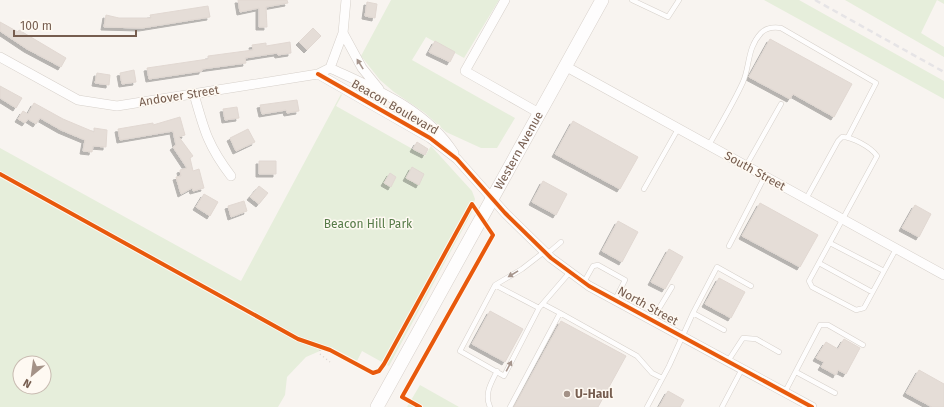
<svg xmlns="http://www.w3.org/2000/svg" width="944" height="407" font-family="'Fira Sans',sans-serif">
  <defs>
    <filter id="shadow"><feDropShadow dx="-3" dy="3" stdDeviation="0" flood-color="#0004"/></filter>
  </defs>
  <rect width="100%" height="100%" fill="#f8f4f0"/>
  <path fill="#e6eedb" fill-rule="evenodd" d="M391 0H499L464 58 426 37 412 60 515 118 497 148H481L446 132 425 113 394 92 380 80 361 56Z
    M764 0H799L944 81V99Z
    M845 0H944V4L937 0 921 33 944 47V57Z
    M341 94 342 95 336 106 425 156 431 146 472 191 475 199 472 212 389 366 362 351 357 361 329 347 306 357 287 377 285 395 278 407H0V148L241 281ZM20 363H44V387H20Z
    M420 385 459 407H407Z"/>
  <path fill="#e5ddd7" stroke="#e1d8d2" filter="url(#shadow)" d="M238 0H287L288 3 266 7 267 27H259V8L240 12Z
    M367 2 377 4 375 18 365 16Z
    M208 6 210 17 142 28 104 27 106 15 119 18H151L150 15Z
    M0 22 18 32 19 30 66 58 61 67 27 49 0 31Z
    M313 28 321 36 307 50 299 42Z
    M770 39 852 84 834 117 793 94 790 99 749 77Z
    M435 41 455 52 450 62 429 52Z
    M290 42 291 53 278 55 277 53 245 58 246 63 202 69V71L149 79 147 68 208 59V56L253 50 252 45 266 43V46Z
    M134 70 136 82 122 84 120 73Z
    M97 73 110 75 109 85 95 83Z
    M0 86 22 98 16 108 0 98Z
    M297 100 299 111 287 113 286 110 262 114 260 105Z
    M34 103 63 119 94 132V128L107 130 106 147 93 146 92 152 83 151 85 140 61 130 40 118 36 124 28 119 25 123 18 119 23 111 28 114Z
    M237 107 239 118 225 120 223 109Z
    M180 117 185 135 179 137 193 156 190 158 193 171 199 169 204 188 193 191 192 188 181 194 176 177 181 176 180 170 187 168 173 147 176 145 173 131 120 140 118 129 153 123V125Z
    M573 121 638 157 620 189 555 154Z
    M248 129 255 142 236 151 230 138Z
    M417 142 428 149 425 155 413 149Z
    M259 161H276V174H259Z
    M412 167 424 174 419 185 406 178Z
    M390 173 396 177 391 187 384 183Z
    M543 181 567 194 556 215 532 202Z
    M259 186 268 193 259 204 250 197Z
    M204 194 218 202 210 216 196 207Z
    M244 201 247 211 231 217 228 206Z
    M760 203 818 235 800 267 742 236Z
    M915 205 931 214 919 237 902 228Z
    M618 221 638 232 622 262 602 251Z
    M669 249 683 257 665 289 651 282Z
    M719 278 745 292 731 318 705 304Z
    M490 311 523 329 505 362 472 344Z
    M561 321 626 356 598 407H514Z
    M844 339 860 348 846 374 838 370 836 375 821 367 824 362 816 358 826 342 838 349Z
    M919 370 944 384V407H932L906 393Z
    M668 391 684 400 680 407H659Z"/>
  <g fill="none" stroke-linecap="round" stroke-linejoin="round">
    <defs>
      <path id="service" d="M632 0 668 17 679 0
        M709 145C720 125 733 104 743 82 750 66 747 48 761 33 767 27 774 27 781 28L876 83 848 137
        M746 166 781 104
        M644 189 678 129
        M806 199 838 141 842 137C852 137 871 147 877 156L809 281 812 287 856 310 864 308 896 249
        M830 243 884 271
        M729 246 765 176
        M544 252 522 269 495 285 460 351 504 376 539 308 570 272
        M547 254 561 242
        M819 263 872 292
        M584 282 593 266 598 265 625 280 615 300
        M495 285 539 308
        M543 304 560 313
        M693 313 717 267 751 286
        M652 320 672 287
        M728 361 743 338 756 339 779 352
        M796 372 835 393
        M785 392 820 325H828L863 345
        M490 407C484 394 491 383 497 371
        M510 407 560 313 637 356 652 373 662 378
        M647 407 669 366 693 313 724 330
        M722 407 742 369"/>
      <path id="minor" d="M346 0 343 33 362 68 379 89
        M505 0 465 71 539 113
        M0 57 78 100 117 106 318 74 330 68 343 33
        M565 66 944 275
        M330 68C375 89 426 109 454 153
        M318 74 430 138 457 159 505 213 551 258 589 286 812 407
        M194 94C204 130 208 146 231 176"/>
      <g id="secondary">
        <path id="s1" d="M377 407 602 0"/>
      </g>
    </defs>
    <use href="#service" stroke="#d6d0ca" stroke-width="5.5"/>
    <use href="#minor" stroke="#d6d0ca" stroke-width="10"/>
    <use href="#secondary" stroke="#d8d1cb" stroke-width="14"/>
    <path stroke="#dad4d0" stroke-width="1.5" stroke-dasharray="1 3" stroke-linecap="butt" d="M320 346V354L330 362"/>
    <use href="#service" stroke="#fefdfd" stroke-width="4.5"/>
    <use href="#minor" stroke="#fefdfd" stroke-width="9"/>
    <use href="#secondary" stroke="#fefdfd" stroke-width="13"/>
    <path stroke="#e6e4e6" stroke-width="2.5" stroke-dasharray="6 4" stroke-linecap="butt" d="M815 0 944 72"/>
    <defs>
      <path id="cycleway" d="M318 74 430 138 457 159 505 213 551 258 589 286 812 407
        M0 174 298 339 330 350 373 373 379 371 384 364 472 204 493 235 402 397 420 407"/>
    </defs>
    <use href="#cycleway" stroke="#fef9f2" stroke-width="6"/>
    <use href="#cycleway" stroke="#e8590c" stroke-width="4"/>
  </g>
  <defs><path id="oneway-solid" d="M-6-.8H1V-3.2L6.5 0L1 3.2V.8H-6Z"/></defs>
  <g fill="#a6958c">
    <use href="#oneway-solid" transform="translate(360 64) rotate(-122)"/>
    <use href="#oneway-solid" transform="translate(513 274) rotate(149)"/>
    <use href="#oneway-solid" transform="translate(509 366) rotate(-62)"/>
  </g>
  <circle fill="#a49287" stroke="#fef9f2" stroke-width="1.5" cx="567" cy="394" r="4"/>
  <g text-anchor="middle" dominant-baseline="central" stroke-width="3" stroke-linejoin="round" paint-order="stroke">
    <g font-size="12" fill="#765d4f" stroke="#fef9f2">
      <text transform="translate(179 96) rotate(-9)">Andover Street</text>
      <text transform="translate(395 107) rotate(30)">Beacon Boulevard</text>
      <text stroke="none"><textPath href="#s1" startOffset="293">Western Avenue</textPath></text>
      <text transform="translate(755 171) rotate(29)">South Street</text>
      <text transform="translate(648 306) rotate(29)">North Street</text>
    </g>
    <g font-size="12" fill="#577b48" stroke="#fef9f2">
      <text x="368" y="224">Beacon Hill Park</text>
    </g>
    <g font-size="12" font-weight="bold" fill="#765d4f" stroke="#fef9f2" text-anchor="start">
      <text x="575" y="394">U-Haul</text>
    </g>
  </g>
  <g transform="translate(32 375) rotate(209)"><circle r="19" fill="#fef9f2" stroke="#c8bbb1"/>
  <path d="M0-3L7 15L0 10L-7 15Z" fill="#a49287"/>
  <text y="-6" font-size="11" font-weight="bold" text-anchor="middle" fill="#765d4f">N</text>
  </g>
  <path d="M14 30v6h122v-6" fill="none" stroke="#765d4f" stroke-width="2"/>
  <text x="20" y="30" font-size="12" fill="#765d4f" stroke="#fef9f2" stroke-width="3" paint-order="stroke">100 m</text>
</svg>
